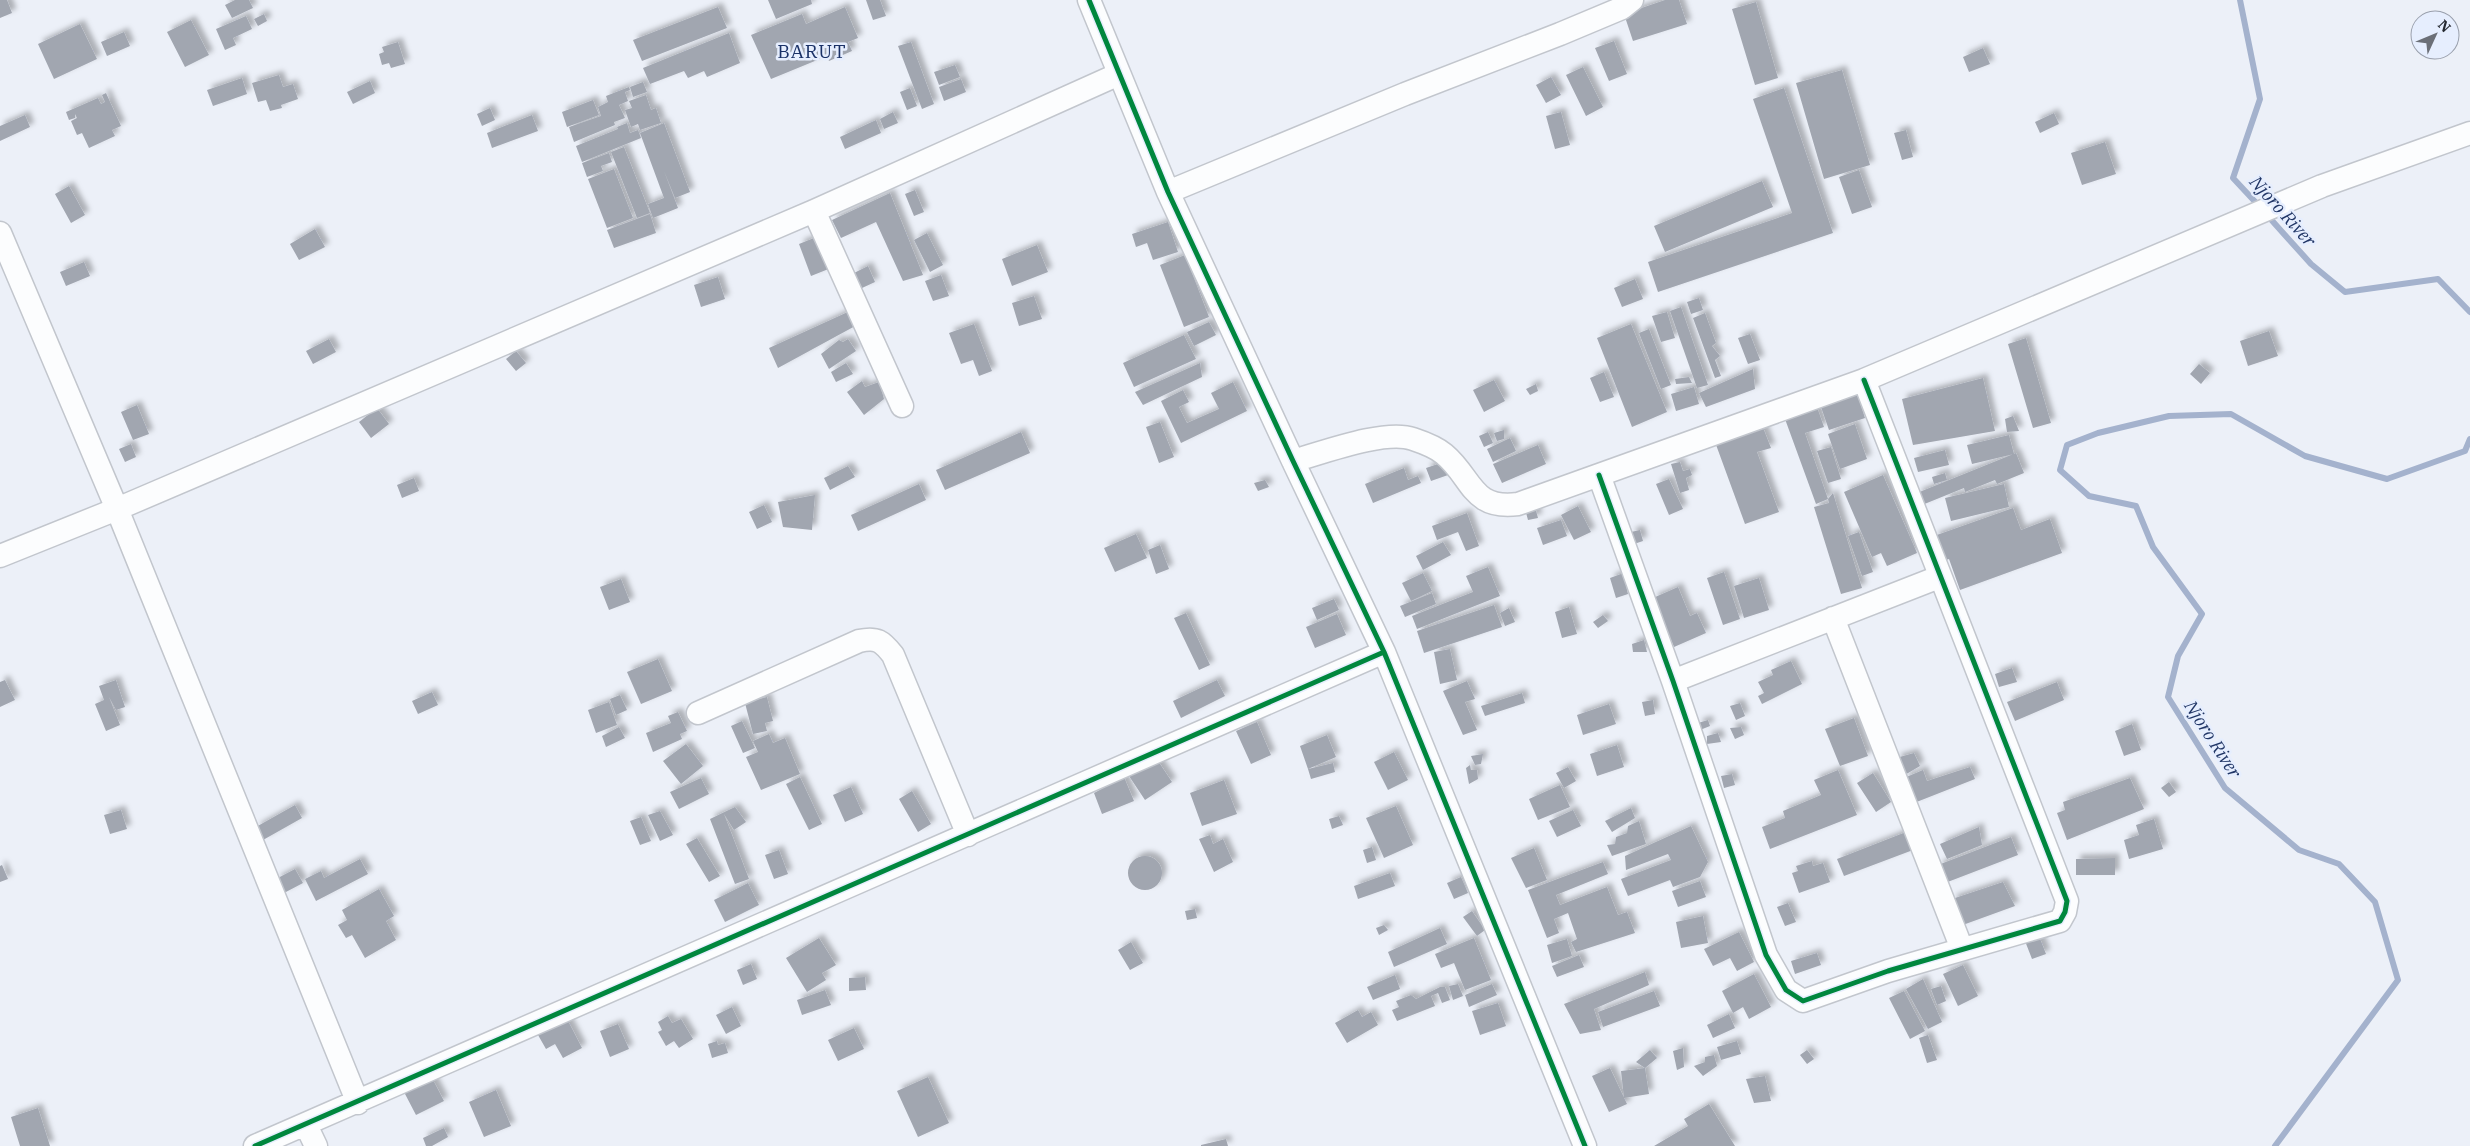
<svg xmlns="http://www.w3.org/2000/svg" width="2470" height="1146" font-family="'IBM Plex Serif',serif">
  <defs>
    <filter id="shadow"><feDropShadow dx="4.5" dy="-4.5" stdDeviation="2.5" flood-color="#0004"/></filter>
  </defs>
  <rect width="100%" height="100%" fill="#ecf0f8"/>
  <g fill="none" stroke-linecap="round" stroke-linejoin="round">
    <path stroke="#a4b2cd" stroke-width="6" d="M2240 0 2260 99 2233 178 2260 207
      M2267 215 2311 264 2345 292 2438 279 2470 312
      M2275 1146 2398 980 2375 902 2339 864 2299 850 2225 788 2168 697 2178 656 2202 614 2153 547 2136 506 2089 496 2060 470 2067 445 2098 433 2169 416 2231 414 2305 456 2387 479 2465 451 2470 439"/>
  </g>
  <path fill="#a1a6b0" filter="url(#shadow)" d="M0 0H7L12 13 0 18Z
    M235 0H249L253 8 232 18 225 5Z
    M768 0H811L812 4 776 19Z
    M866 0H880L886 16 873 20Z
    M1665 0H1679L1687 24 1633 41 1624 14Z
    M1756 2 1778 78 1755 85 1732 9Z
    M718 7 727 28 642 61 633 40Z
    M845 7 858 38 848 42 852 51 829 61 827 56 771 79 751 35 802 14 806 24Z
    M264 14 267 21 258 26 254 19Z
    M246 16 252 29 233 38 236 45 225 50 216 29Z
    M191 20 209 55 185 67 167 32Z
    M80 24 97 59 54 79 38 44Z
    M124 32 130 46 107 56 101 42Z
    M729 33 740 63 707 77 704 71 688 78 684 71 650 84 643 68Z
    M1614 41 1627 74 1609 81 1595 48Z
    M398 42 405 64 391 68 389 63 382 65 379 54 384 52 382 47Z
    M911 42 934 104 922 109 898 46Z
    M1983 48 1990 64 1969 72 1963 57Z
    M955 65 960 77 939 85 934 72Z
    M1583 67 1603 107 1586 116 1566 75Z
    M1842 70 1870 165 1824 179 1796 83Z
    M279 75 283 87 293 84 298 99 281 105 282 108 270 111 266 100 258 102 252 83Z
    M1551 77 1561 95 1546 103 1536 85Z
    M242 78 247 94 213 106 207 90Z
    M961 79 966 92 944 101 939 87Z
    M370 81 375 93 353 104 347 92Z
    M643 82 647 92 633 97 630 87Z
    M629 87 630 90 625 92 628 101 619 105 625 118 614 122 615 125 574 142 569 127 601 116 598 107 608 102 606 96Z
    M910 88 917 106 907 110 900 92Z
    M1784 88 1833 233 1658 292 1648 262 1792 213 1753 99Z
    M106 93 121 126 112 130 115 136 89 148 82 133 77 135 71 121 77 118 75 114V118L69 120 66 112 98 98 101 104 105 102 102 95Z
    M646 95 651 110 656 108 661 123 640 130 638 124 631 127 625 110 632 108 629 101Z
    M593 100 599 115 567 127 562 112Z
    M490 108 495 120 482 126 477 114Z
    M893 112 898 123 884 129 880 119Z
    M1561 112 1570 145 1555 149 1546 116Z
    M2054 113 2059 124 2040 133 2035 122Z
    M25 115 30 127 0 141V126Z
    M532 115 538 131 492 148 487 133Z
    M876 120 881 133 845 149 840 137Z
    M627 123 630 133 638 130 641 138 582 162 576 146 618 129 617 127Z
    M664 123 690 192 675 198 664 171 678 208 653 218 648 204 664 198 640 133Z
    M1906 130 1913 157 1902 160 1894 133Z
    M2105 142 2116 174 2082 185 2071 153Z
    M624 147 650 213 637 218 611 152Z
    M609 153 612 162 601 166 603 171 587 177 582 163Z
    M614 169 633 218 607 228 588 179Z
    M1859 170 1872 207 1852 214 1839 177Z
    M1762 181 1773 207 1665 252 1654 226Z
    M69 186 85 215 71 223 55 194Z
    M915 190 924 212 914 216 905 194Z
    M890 193 923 275 903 281 876 222 841 238 832 220Z
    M650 214 656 233 614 248 607 230Z
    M1168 222 1178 252 1153 260 1147 243 1136 247 1132 234Z
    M315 229 325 247 299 260 290 244Z
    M927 233 943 265 930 272 914 240Z
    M819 236 831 268 811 276 799 244Z
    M1037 245 1048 272 1012 286 1002 259Z
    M1185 255 1209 317 1184 327 1160 265Z
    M84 262 90 276 66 286 60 272Z
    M868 266 875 282 862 288 854 273Z
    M941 275 949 296 933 301 925 281Z
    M718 277 725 299 701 307 694 285Z
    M1635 279 1643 299 1622 307 1614 288Z
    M1034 296 1042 319 1019 326 1012 303Z
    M1699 298 1703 310 1691 314 1687 302Z
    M1681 307 1708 385 1697 388 1670 311Z
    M850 311 857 325 778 368 769 348Z
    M1667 312 1675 338 1661 342 1652 316Z
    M1705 313 1716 343 1712 346 1720 356 1715 360 1721 376 1715 378 1693 318Z
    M1209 322 1216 335 1194 346 1187 332Z
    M974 324 992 371 979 376 973 360 961 364 949 333Z
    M1631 324 1667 412 1632 427 1597 338Z
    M1649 329 1671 385 1661 389 1639 333Z
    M2269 331 2278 356 2248 366 2240 341Z
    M1750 334 1760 360 1748 364 1738 338Z
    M1184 335 1196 359 1134 387 1123 363Z
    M2026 338 2051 423 2033 428 2008 344Z
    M329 339 336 352 313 364 306 351Z
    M848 339 856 351 829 369 821 354 839 340 843 342Z
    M516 351 526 363 516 371 506 359Z
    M846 363 853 374 836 382 831 372Z
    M1200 363 1202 377 1143 405 1135 392Z
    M2199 364 2210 373 2201 384 2190 374Z
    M1753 369 1755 389 1706 407 1699 393Z
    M1604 372 1614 397 1600 402 1590 378Z
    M1689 377 1692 383 1676 384 1675 379Z
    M1983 378 1995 431 1913 445 1902 399Z
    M1494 380 1505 401 1484 412 1473 390Z
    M862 381 865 387 879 382 884 399 864 415 847 392Z
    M1233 382 1247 411 1181 443 1161 401 1183 390 1189 402 1179 407 1187 423 1219 409 1211 393Z
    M1536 384 1538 391 1530 395 1526 389Z
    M1694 387 1699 404 1676 411 1671 394Z
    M1857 394 1865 418 1829 430 1821 407Z
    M137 405 149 434 133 440 121 412Z
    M1817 407 1824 427 1805 433 1828 499 1816 504 1785 419Z
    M377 408 389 424 371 438 359 422Z
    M2013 416 2019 431 2007 432 2005 419Z
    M1160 422 1174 457 1159 463 1146 427Z
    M1855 424 1867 459 1840 469 1828 434Z
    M1762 425 1771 448 1757 452 1779 512 1745 524 1715 442Z
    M1504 430V439L1497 441 1494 433Z
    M1021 432 1030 453 945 490 936 470Z
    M1488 432 1493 443 1484 447 1479 436Z
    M2009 435 2014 454 1972 464 1967 445Z
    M1510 438 1516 451 1493 462 1487 449Z
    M131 444 136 457 125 462 119 449Z
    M1538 445 1546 464 1502 483 1493 464Z
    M1831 447 1841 479 1828 483 1817 451Z
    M1945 450 1949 465 1918 472 1914 458Z
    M2016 453 2024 473 1997 484 1995 480 1965 492 1964 488 1922 505 1917 493Z
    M1444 462 1448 475 1431 481 1426 468Z
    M1680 462 1683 471 1690 469 1692 475 1686 478 1689 490 1680 493 1671 464Z
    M848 466 855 477 830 490 824 478Z
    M1404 468 1408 480 1418 476 1421 483 1373 503 1365 484Z
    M1945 473 1947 480 1934 484 1932 477Z
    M1883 475 1917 553 1887 566 1881 553 1872 557 1844 492Z
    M414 478 419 491 402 498 397 485Z
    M1669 479 1683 509 1669 515 1656 484Z
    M1265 480 1269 487 1258 491 1254 483Z
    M919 484 926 500 858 531 851 515Z
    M2004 484 2009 507 1951 521 1945 498Z
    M1833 493 1862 588 1841 594 1814 507 1829 503 1828 499Z
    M815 495 812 530 783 527 778 502Z
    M764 505 772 522 757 529 749 512Z
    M1578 506 1591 532 1574 540 1561 515Z
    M1535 507 1538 518 1528 520 1525 509Z
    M2013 508 2021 530 2050 519 2062 553 1960 590 1949 559 1943 561 1934 536Z
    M1467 513 1479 546 1466 551 1458 532 1437 540 1432 526Z
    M1561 520 1567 536 1543 545 1537 528Z
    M1640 530 1643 541 1634 544 1631 532Z
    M1859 532 1873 572 1862 576 1848 536Z
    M1136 534 1147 558 1115 572 1104 548Z
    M1443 542 1451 555 1423 570 1416 556Z
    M1160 545 1169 569 1156 574 1148 550Z
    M1488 567 1500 596 1417 629 1412 616 1473 592 1466 576Z
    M1632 570 1636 582 1626 586 1628 594 1616 598 1610 578Z
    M1724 572 1740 619 1723 625 1707 578Z
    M1423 573 1432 591 1411 601 1402 583Z
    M1759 578 1769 610 1744 618 1734 586Z
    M621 579 630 602 609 610 600 587Z
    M1678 587 1690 616 1697 613 1706 633 1674 647 1653 598Z
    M1432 593 1436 604 1405 617 1400 606Z
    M1334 599 1339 610 1317 620 1312 608Z
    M1494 605 1502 627 1424 653 1417 631Z
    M1569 607 1577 634 1562 638 1555 612Z
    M1509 608 1515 622 1505 626 1500 613Z
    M1186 613 1210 665 1199 670 1174 618Z
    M1337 614 1346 635 1315 648 1306 627Z
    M1603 615 1608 621 1598 628 1593 622Z
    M1644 640 1647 652H1633L1632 644Z
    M1450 649 1457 680 1440 684 1434 652Z
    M658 659 672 691 641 704 627 672Z
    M1791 661 1802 684 1762 704 1758 696 1764 693 1758 682 1773 675 1771 670Z
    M2012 668 2017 682 1999 687 1995 674Z
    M5 680 15 700 0 707V682Z
    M116 680 125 707 116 710 109 697 120 725 106 731 95 704 104 700 99 686Z
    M1217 680 1225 696 1181 718 1173 701Z
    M1467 681 1475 699 1465 702 1477 730 1463 735 1443 691Z
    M2057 682 2064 700 2015 721 2007 702Z
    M432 692 438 705 418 714 412 701Z
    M1522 693 1525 703 1485 716 1481 706Z
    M620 695 627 710 616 715 610 699Z
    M767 697 773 721 765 723 767 731 753 734 745 703Z
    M1653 700 1655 714 1645 716 1642 702Z
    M609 702 617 725 596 733 588 710Z
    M1740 703 1745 716 1736 720 1730 706Z
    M1609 704 1616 724 1583 735 1577 715Z
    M678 712 687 731 680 734 682 739 653 752 646 733 671 723 668 716Z
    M1854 718 1868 756 1840 766 1825 729Z
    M1708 720 1710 726 1700 730 1698 723Z
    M742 721 755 748 743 753 731 726Z
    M1257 722 1271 755 1251 764 1236 731Z
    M2132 724 2141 750 2124 756 2115 731Z
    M619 727 625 738 606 747 602 736Z
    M1741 727 1744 735 1735 739 1730 728Z
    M1718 733 1721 742 1707 744V736Z
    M769 734 773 743 785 738 800 774 761 790 746 757 758 752 753 741Z
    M1327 735 1336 757 1308 769 1300 746Z
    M686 744 703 766 681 784 663 761Z
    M1617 745 1624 767 1597 776 1590 754Z
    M1394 752 1408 780 1388 790 1374 762Z
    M1914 753 1920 766 1903 776 1896 758Z
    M1483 754 1481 764 1475 765 1471 756Z
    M1156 758 1172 782 1145 800 1129 776Z
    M1333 763 1335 772 1311 779 1308 769Z
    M1470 765 1471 770H1477L1478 779 1469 784 1466 768Z
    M1568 767 1576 781 1564 788 1556 773Z
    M1970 767 1975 779 1914 803 1904 778 1923 770 1927 781Z
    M1838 770 1857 815 1770 849 1762 827 1785 818 1783 811 1821 795 1814 780Z
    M1873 773 1891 802 1876 812 1857 783Z
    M1732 774 1735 785 1724 788 1721 776Z
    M800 777 822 824 809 830 786 784Z
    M1124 777 1134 801 1102 814 1094 793Z
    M701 778 709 794 679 809 670 792Z
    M2130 778 2144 809 2067 840 2057 813 2065 810 2063 802Z
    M1224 780 1237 814 1202 826 1190 793Z
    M2169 782 2176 792 2169 797 2161 788Z
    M1560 785 1570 807 1538 820 1529 799Z
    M851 787 863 814 845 822 833 795Z
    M912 791 931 824 918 832 899 799Z
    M295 805 302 818 263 840 256 827Z
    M1396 806 1413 845 1384 858 1366 818Z
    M735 807 746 822 734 830 724 814 749 879 735 884 710 819Z
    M1631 808 1635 818 1612 832 1605 821Z
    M121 810 127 829 110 834 104 815Z
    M1573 810 1581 826 1557 837 1549 821Z
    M660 811 673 835 660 841 648 815Z
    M1339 816 1343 825 1332 829 1329 819Z
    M641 817 651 841 640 845 630 821Z
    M2154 819 2163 849 2129 859 2124 840 2139 835 2136 825Z
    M1639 821 1646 844 1612 856 1607 845 1615 844 1616 837 1627 833 1628 826Z
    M1691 826 1708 862 1700 877 1673 887 1670 880 1628 896 1621 879 1671 860 1668 854 1626 870 1625 856Z
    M1979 827 1982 845 1947 859 1940 844Z
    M1906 832 1913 850 1844 876 1837 859Z
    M1210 835 1213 844 1223 839 1233 862 1214 872 1199 839Z
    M2011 837 2018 855 1945 883 1938 865Z
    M697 838 720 876 709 882 686 844Z
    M1372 847 1376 860 1367 863 1363 850Z
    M1534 848 1547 880 1526 888 1511 858Z
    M779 850 788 874 774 879 765 855Z
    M1128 873a17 17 0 1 1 34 0a17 17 0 1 1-34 0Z
    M2115 858V875H2076V859Z
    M360 859 368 874 316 901 305 879 321 871 324 878Z
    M1812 861 1813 866 1823 863 1830 882 1799 893 1792 873 1798 871 1796 866Z
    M1603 862 1608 874 1556 895 1560 905 1607 887 1618 915 1627 912 1635 933 1576 952 1571 942 1577 939 1568 913 1554 919 1559 933 1547 938 1528 890Z
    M2 865 8 879 0 882V866Z
    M295 869 303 883 284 893 276 879Z
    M1390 873 1395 886 1358 899 1354 886Z
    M1461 877 1468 893 1454 899 1447 883Z
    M1700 881 1706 897 1678 907 1672 891Z
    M2003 882 2015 906 1960 926 1952 899Z
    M748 883 759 905 725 922 714 900Z
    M379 889 394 916 386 921 396 940 365 958 352 935 346 938 338 925 347 920 342 910Z
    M1788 903 1796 922 1785 926 1777 907Z
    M1195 909 1197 918 1187 920 1185 911Z
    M1472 911 1485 930 1477 936 1463 917Z
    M1703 916 1708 943 1681 948 1676 922Z
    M1384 925 1388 930 1379 935 1376 928Z
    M1440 928 1447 944 1394 967 1388 952Z
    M1739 932 1754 962 1737 971 1730 958 1713 966 1704 949Z
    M2039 936 2046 954 2032 959 2025 941Z
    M819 938 836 965 822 973 826 980 807 992 786 958Z
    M1474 938 1491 980 1465 990 1454 963 1441 968 1435 954Z
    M1567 939 1572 956 1552 963 1547 945Z
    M1131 942 1143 963 1130 970 1118 950Z
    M1817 953 1821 965 1795 974 1791 961Z
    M1579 955 1584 967 1557 977 1552 966Z
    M751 964 757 979 743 985 737 970Z
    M1963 965 1978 996 1958 1006 1943 974Z
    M1645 972 1649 985 1594 1009 1601 1030 1580 1034 1564 1004Z
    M1754 974 1771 1007 1749 1019 1743 1007 1733 1013 1722 991Z
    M1395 975 1400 989 1373 1000 1367 987Z
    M865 977 866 990 849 991V978Z
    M1923 979 1942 1022 1928 1029 1906 989Z
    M1458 984 1463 996 1453 1000 1449 986Z
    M1492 984 1497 995 1469 1007 1465 995Z
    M1941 986 1946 1001 1937 1005 1931 989Z
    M1440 987H1445L1450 1000 1442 1003 1438 993 1431 996 1435 1006 1397 1021 1392 1010 1399 1007 1396 1001 1411 995 1416 999Z
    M825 990 831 1005 802 1015 797 1000Z
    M1654 991 1660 1006 1603 1027 1598 1012Z
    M1904 991 1925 1031 1910 1039 1889 998Z
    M1498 1003 1506 1026 1480 1035 1472 1011Z
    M732 1007 741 1026 726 1034 716 1015Z
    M1358 1010 1362 1017 1371 1012 1378 1025 1347 1043 1335 1023Z
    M1729 1014 1735 1028 1713 1038 1707 1025Z
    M668 1016 672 1023 681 1019 693 1039 679 1048 674 1041 666 1046 658 1032 662 1030 658 1022Z
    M567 1019 582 1048 563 1058 555 1044 546 1049 538 1035Z
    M618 1024 629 1049 610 1057 600 1031Z
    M854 1028 864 1049 838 1061 828 1040Z
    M1928 1035 1937 1060 1927 1063 1919 1038Z
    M717 1041 718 1045 725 1043 728 1053 712 1058 708 1044Z
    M1737 1041 1741 1054 1721 1060 1717 1047Z
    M1683 1048 1684 1067 1677 1070 1673 1051Z
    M1650 1050 1657 1058 1645 1068 1649 1094 1624 1098 1621 1071 1645 1068 1636 1062Z
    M1807 1050 1814 1059 1807 1064 1800 1055Z
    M1714 1055 1717 1066 1703 1076 1694 1066 1705 1062V1057Z
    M1610 1068 1627 1104 1609 1112 1592 1076Z
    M1765 1076 1771 1101 1754 1103 1746 1079Z
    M928 1077 949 1123 918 1137 897 1091Z
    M432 1078 444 1101 416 1115 404 1092Z
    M496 1090 511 1126 484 1137 469 1102Z
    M1709 1104 1735 1146H1654L1688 1126 1684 1119Z
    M38 1108 50 1146H20L11 1117Z
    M444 1128 448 1137 432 1146H426L423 1138Z
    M1226 1139 1228 1146H1201V1145Z"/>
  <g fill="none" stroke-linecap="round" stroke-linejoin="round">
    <defs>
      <path id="minor" d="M1089 0 1168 192 1293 461 1384 652 1585 1146
        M1168 192 1405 94 1560 34 1622 8 1632 0
        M814 211 902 406
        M0 233 117 509 358 1103
        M1293 461C1322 453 1385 429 1413 439 1422 442 1437 448 1444 454 1473 478 1471 510 1518 504L1864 380 2322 186 2470 133
        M1599 475 1673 681 1766 955 1786 990 1803 1001 1888 971 2060 921 2065 912 2067 901 1864 380
        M0 556 117 509 814 211 1119 74
        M1833 618 1962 949
        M1673 681 1939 577
        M698 713 859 641C877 637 882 641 893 655L968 835
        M306 1125 316 1146
        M255 1146 1384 652"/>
    </defs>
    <use href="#minor" stroke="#c2c6cd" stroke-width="25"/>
    <use href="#minor" stroke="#fcfdfe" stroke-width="22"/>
    <defs>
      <path id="cycleway" d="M1089 0 1168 192 1293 461 1384 652 1585 1146
        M1599 475 1673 681 1766 955 1786 990 1803 1001 1888 971 2060 921 2065 912 2067 901 1864 380
        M255 1146 1384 652"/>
    </defs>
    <use href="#cycleway" stroke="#e6eefe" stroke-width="8"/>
    <use href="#cycleway" stroke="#00873e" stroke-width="5"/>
  </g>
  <g text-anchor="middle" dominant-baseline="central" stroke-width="5" stroke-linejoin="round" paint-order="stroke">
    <g font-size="18" font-style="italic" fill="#213666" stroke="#e6eefe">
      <text transform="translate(2283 211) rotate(48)">Njoro River</text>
      <text transform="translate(2213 739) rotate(57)">Njoro River</text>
    </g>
    <g font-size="19" letter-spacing="1" fill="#1a3167" stroke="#e6eefe">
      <text x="812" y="51">BARUT</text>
    </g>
  </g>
  <g transform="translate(2435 35) rotate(46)"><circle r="24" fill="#e6eefe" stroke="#999fac"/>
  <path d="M0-4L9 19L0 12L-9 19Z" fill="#6b6f77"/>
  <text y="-8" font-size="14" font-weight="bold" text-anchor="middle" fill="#252931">N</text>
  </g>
</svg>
